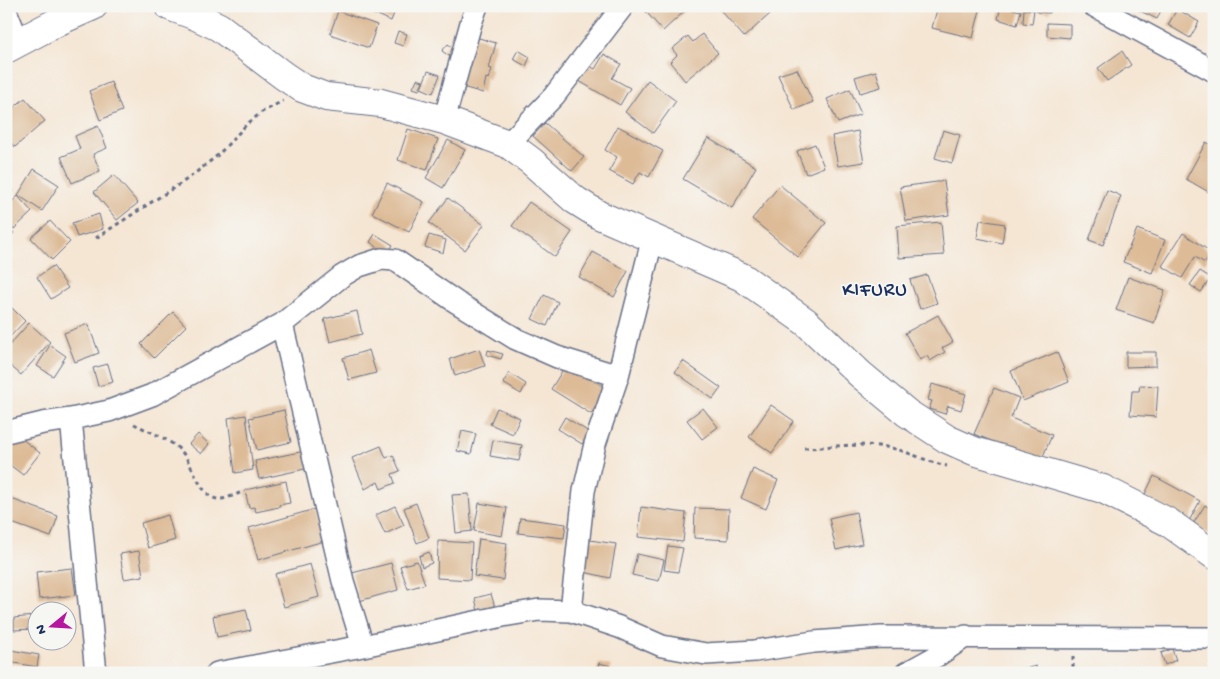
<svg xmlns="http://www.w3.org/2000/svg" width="1220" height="679" font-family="'Gochi Hand',sans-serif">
  <rect width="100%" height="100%" fill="#f6f6f2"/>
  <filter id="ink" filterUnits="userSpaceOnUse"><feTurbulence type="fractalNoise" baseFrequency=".02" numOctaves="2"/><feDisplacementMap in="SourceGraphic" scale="10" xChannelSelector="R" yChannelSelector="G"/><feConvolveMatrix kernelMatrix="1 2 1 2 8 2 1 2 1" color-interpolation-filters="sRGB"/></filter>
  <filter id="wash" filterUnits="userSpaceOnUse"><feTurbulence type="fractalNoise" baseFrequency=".0096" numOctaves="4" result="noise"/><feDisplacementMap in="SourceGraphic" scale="20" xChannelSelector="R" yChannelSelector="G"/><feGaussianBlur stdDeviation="1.12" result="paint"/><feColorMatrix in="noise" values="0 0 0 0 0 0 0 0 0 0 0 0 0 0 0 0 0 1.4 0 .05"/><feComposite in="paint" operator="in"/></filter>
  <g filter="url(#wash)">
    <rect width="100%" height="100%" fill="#f5e6d4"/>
    <g id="blocks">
      <path fill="#ddbb97" d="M364 6H379L376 15 363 11Z
        M381 6H397L391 21 378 15Z
        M641 6H690L663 31Z
        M717 6H779L744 37Z
        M938 6H981L973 38 932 28Z
        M1001 6 1021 11 1017 25 998 19Z
        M1037 6H1051L1050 13 1037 12Z
        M1135 6H1163L1157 19 1134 8Z
        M1024 9 1034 10 1032 24 1023 23Z
        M1177 9 1199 22 1190 38 1168 25Z
        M338 11 377 25 369 48 330 34Z
        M1047 23 1070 24V38L1047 36Z
        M398 31 407 34 403 46 394 43Z
        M702 34 718 53 685 81 670 62 677 55 672 49 688 36 693 42Z
        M472 36 496 43 489 68 492 69 489 79 486 78 483 93 459 86Z
        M448 44 455 49 449 56 442 51Z
        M518 50 530 57 526 66 513 59Z
        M1122 51 1131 65 1107 81 1098 68Z
        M604 54 621 64 612 78 630 88 620 105 579 81 588 65 595 69Z
        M797 69 813 102 794 110 778 75Z
        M428 71 440 75 433 93 421 88Z
        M876 71 881 87 860 93 855 77Z
        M417 79 423 81 419 90 413 88Z
        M648 80 676 101 653 133 625 112Z
        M111 82 122 111 100 120 89 91Z
        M850 89 861 114 838 123 827 99Z
        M25 98 45 121 15 147 6 137V114Z
        M545 123 584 157 572 171 533 136Z
        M98 126 107 148 93 154 100 171 72 183 61 157 80 149 75 136Z
        M618 126 663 151 649 177 640 172 633 184 609 171 617 157 605 150Z
        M408 129 438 139 427 170 398 160Z
        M943 130 960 135 952 163 935 158Z
        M858 131 864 162 838 166 832 136Z
        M708 138 756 167 732 208 683 179Z
        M448 140 465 150 443 188 426 178Z
        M1206 142 1214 146V195L1186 179Z
        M815 144 824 167 806 174 797 151Z
        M34 169 59 185 42 211 18 195Z
        M114 175 138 203 117 220 94 192Z
        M944 181 949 215 906 221 900 187Z
        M387 183 424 202 409 232 372 213Z
        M6 184 13 191 6 198Z
        M780 185 826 223 798 257 752 219Z
        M1107 190 1121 196 1103 245 1089 240Z
        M18 196 32 212 14 229 6 221V207Z
        M448 198 484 225 465 250 429 223Z
        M529 202 572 232 555 257 512 226Z
        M99 214 103 229 77 237 72 223Z
        M980 220 1005 224 1002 243 977 238Z
        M50 221 70 242 52 260 31 238Z
        M941 222 944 255 899 258 897 226Z
        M6 224 14 233 6 240Z
        M1137 229 1165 240 1152 273 1123 262Z
        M1183 233 1211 252 1205 263 1195 257 1182 278 1162 266Z
        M375 234 393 245 387 254 370 242Z
        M429 235 446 240 443 253 425 247Z
        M593 252 628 271 614 297 579 277Z
        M53 266 68 288 51 299 37 277Z
        M1200 271 1211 278 1201 292 1190 285Z
        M927 275 937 303 920 309 910 280Z
        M1128 277 1165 290 1154 323 1116 310Z
        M544 295 558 302 547 326 532 319Z
        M6 302 25 321 6 341Z
        M357 311 362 334 330 342 324 319Z
        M173 312 186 326 154 358 141 344Z
        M938 315 953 342 942 348 945 352 930 361 927 356 920 360 905 333Z
        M29 323 50 342 21 375 6 362V349Z
        M88 324 99 353 75 362 64 333Z
        M50 345 66 356 53 376 37 366Z
        M479 349 485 366 455 376 450 359Z
        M369 350 376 373 349 380 343 358Z
        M488 350 503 354 501 359 487 355Z
        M1057 352 1069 382 1023 401 1011 371Z
        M1126 352H1156V366L1126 367Z
        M683 361 721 388 713 399 675 372Z
        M567 363 607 389 591 414 551 389Z
        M108 364 113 382 98 386 93 368Z
        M509 373 526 384 521 394 503 383Z
        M932 384 966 394 961 410 948 406 945 414 929 409 932 401 928 400Z
        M1140 385 1158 386 1156 417 1130 415 1132 391H1139Z
        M994 388 1019 398 1011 418 1052 435 1041 461 974 434Z
        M771 405 794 421 772 453 749 437Z
        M497 408 520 418 513 434 490 424Z
        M703 408 718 427 702 439 687 420Z
        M284 410 291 442 257 450 249 418Z
        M246 415 253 470 235 473 228 418Z
        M565 417 589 432 582 444 558 429Z
        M12 431 40 453 23 475 6 462V439Z
        M462 431 476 434 471 454 457 451Z
        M198 434 209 444 201 454 189 444Z
        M493 440 522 445 519 461 490 456Z
        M381 446 386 458 393 455 400 471 392 474 395 483 381 489 378 482 365 489 352 458Z
        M310 450 314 467 259 479 255 461Z
        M753 469 778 480 766 509 741 498Z
        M1154 476 1200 501 1189 521 1144 496Z
        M286 481 290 503 279 505V507L256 512 254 507 249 508 245 490Z
        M469 494 472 531 456 533 452 495Z
        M6 497 58 516 51 537 6 521Z
        M416 503 429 538 417 543 404 508Z
        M479 503 507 508 502 536 474 531Z
        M1205 505 1214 511V537L1193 524Z
        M395 506 404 525 385 534 376 515Z
        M641 507 686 513 683 542 638 537Z
        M695 508 729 509 728 540 694 538Z
        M315 509 324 541 258 560 249 528Z
        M856 512 862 544 836 550 829 518Z
        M168 515 175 540 148 548 141 523Z
        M520 518 566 524 564 538 518 533Z
        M479 539 507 543 503 580 474 576Z
        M590 540 616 544 610 578 584 572Z
        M438 541 472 543 470 580 437 578Z
        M668 546 683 548 678 572 664 570Z
        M139 551 143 576 124 579 120 554Z
        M429 552 432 563 422 567 419 556Z
        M637 554 664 560 659 581 632 575Z
        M417 561 425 584 408 589 400 566Z
        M391 563 398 590 359 601 352 573Z
        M310 564 319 597 284 607 275 574Z
        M72 568 76 595 39 599 36 572Z
        M491 594 495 607 478 611 475 598Z
        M246 609 251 630 217 637 213 616Z
        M34 616 35 629 14 630V618Z
        M1172 649 1176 660 1165 665 1161 653Z
        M11 650 39 655 37 667 9 662Z
        M599 663 611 666 609 673H596Z
        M1036 666 1037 673H1013V672Z"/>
    </g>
  </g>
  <g filter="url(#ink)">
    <use href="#blocks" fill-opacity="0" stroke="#676f87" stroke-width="1"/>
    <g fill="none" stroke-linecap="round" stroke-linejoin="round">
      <defs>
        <path id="street" d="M1094 6 1214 71
          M6 11 19 43
          M444 120 471 23 477 6
          M508 144 554 96 623 6
          M282 324 343 581 363 646
          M71 419 96 673
          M6 432 43 423 71 419 109 411 152 395 282 324 342 276 359 266 381 259 395 260 456 302 516 339 557 357 618 376
          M571 611 584 491 595 444 618 376 653 237
          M217 673 363 646 503 616 539 610 571 611 619 627 662 646 706 654 755 651 814 642 881 637 1214 638
          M906 673 937 656 966 636"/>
        <path id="secondary" d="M169 6 196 16 219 27 284 76 302 88 326 97 381 103 444 120 508 144 531 161 575 200 599 215 742 277 806 322 860 374 907 413 947 439 974 451 1103 489 1168 522 1214 555
          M6 49 59 21 93 6"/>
      </defs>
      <use href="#street" stroke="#676f87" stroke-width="24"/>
      <use href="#secondary" stroke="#676f87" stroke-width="30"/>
      <path stroke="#676f87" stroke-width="3" stroke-dasharray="4 4" stroke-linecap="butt" d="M96 238 189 178 218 155 247 124 262 112 283 101
        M134 424C150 432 168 438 181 451 193 463 201 502 222 499 228 498 234 495 240 493
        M804 448C832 447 863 442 891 448 910 452 927 462 947 466
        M1073 656V673
        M348 673 356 669"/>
      <use href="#street" stroke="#fff" stroke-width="21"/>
      <use href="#secondary" stroke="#fff" stroke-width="28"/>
    </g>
  </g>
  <g text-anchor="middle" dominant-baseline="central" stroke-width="4" stroke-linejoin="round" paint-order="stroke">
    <g font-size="20" letter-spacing="1" fill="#1b2f5e" stroke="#f6f6f2">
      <text x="875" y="291">KIFURU</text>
    </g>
  </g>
  <rect width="1220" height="679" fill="none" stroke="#f6f6f2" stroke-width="25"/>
  <g transform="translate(52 626) rotate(252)"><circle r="24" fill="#f6f6f2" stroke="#9ea6b7"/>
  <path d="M0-4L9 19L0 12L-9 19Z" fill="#b5179e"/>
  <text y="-8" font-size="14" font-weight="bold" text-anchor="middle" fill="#1b2f5e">N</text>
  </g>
</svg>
